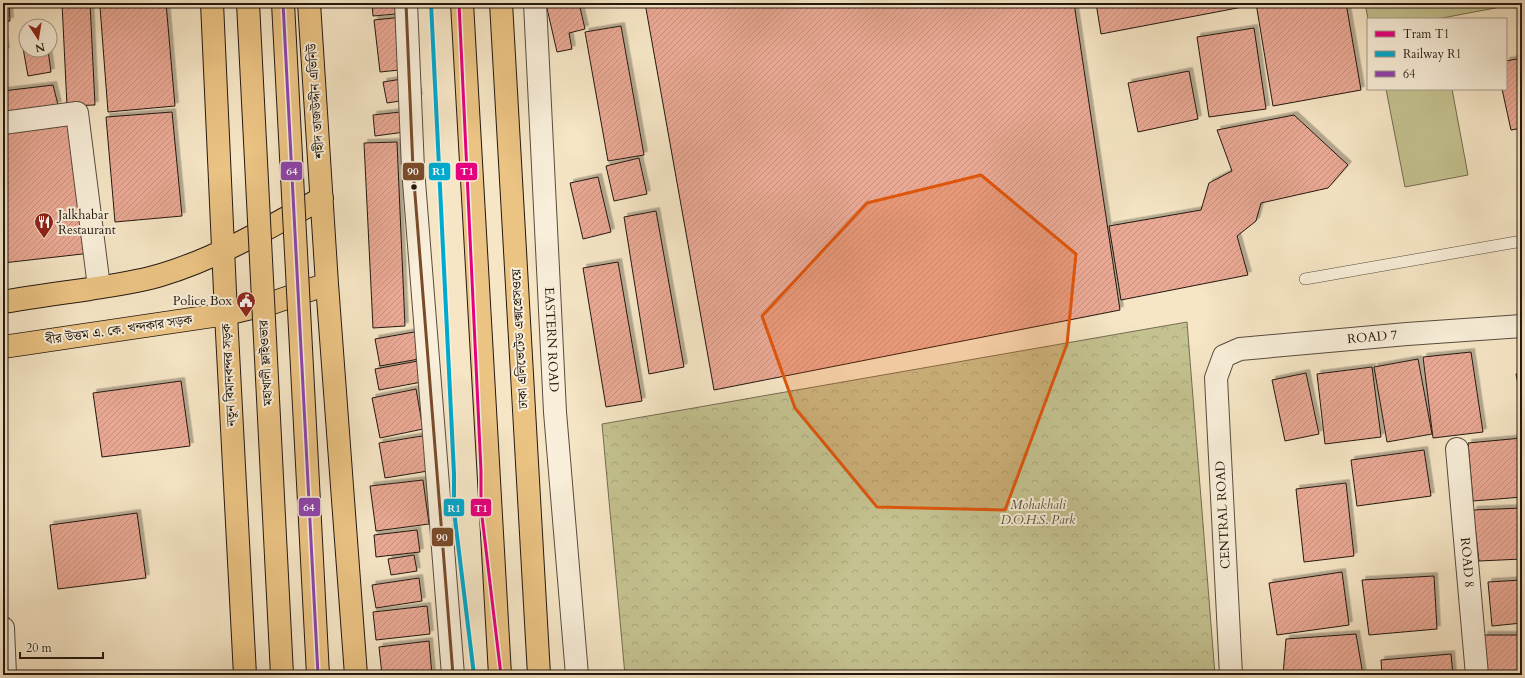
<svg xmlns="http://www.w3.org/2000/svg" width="1525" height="678" font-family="Cardo,'Noto Serif Bengali',serif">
  <defs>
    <pattern id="park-crowns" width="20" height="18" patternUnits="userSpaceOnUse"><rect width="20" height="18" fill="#c4c290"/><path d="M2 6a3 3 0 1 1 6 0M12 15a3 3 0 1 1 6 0" fill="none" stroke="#a8a67b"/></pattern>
    <pattern id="building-hatch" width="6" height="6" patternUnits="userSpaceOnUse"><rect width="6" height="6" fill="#eaa995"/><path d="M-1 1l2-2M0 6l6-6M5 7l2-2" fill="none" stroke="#c8917f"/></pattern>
    <filter id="shadow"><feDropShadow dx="3.5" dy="-3.5" stdDeviation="0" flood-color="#0004"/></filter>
  </defs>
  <rect width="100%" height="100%" fill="#f6e6c6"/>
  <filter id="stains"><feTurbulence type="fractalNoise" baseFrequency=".005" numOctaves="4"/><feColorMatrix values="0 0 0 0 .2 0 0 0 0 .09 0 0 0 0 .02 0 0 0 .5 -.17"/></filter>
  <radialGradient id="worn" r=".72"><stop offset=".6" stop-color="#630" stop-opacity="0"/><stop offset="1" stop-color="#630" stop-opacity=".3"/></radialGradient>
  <path fill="#c4c290" stroke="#746d50" d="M1365 3H1522L1437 19H1368Z
    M1386 89H1452L1468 175 1405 187Z"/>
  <path fill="url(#park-crowns)" stroke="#746d50" d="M1187 322 1215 675H625L602 424Z"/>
  <path fill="url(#building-hatch)" stroke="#231810" filter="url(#shadow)" d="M3 3H9L10 21H3Z
    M62 3H90L95 105 67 106Z
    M142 3H166L175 106 108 112 100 7Z
    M372 3H406L407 13 373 16Z
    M579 3 585 29 569 33 572 49 557 52 546 4Z
    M645 3H1074L1120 310 714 390Z
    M1096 3H1253V5L1101 34Z
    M1256 3H1346L1361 90 1273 106Z
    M403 17 409 69 380 72 374 20Z
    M621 26 644 155 608 161 585 32Z
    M1254 28 1266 109 1209 117 1197 37Z
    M3 36 6 51 3 52Z
    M23 48H26V50H48L51 72 28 76Z
    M1522 58V128L1511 130 1502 89H1506V61Z
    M1189 71 1198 119 1138 132 1128 83Z
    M415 77 419 98 387 103 383 82Z
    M53 85 58 105 3 116V91Z
    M410 111 412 131 375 136 373 115Z
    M172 112 182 216 115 222 106 117Z
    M1294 115 1348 165 1328 188 1261 203 1256 221 1237 236 1248 275 1121 300 1109 226 1201 210 1209 183 1232 171 1217 130Z
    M75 124 91 253 3 263V132Z
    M397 142 405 326 373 328 364 143Z
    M639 158 647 194 614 201 606 166Z
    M598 177 611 232 583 239 570 183Z
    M656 211 684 367 649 374 624 217Z
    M618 262 642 401 606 407 583 268Z
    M425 330 430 357 380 366 375 339Z
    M1471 352 1483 432 1433 438 1423 357Z
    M1418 359 1432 434 1387 442 1374 367Z
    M423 360 427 381 379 390 375 369Z
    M1372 367 1381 437 1325 444 1317 374Z
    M1306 373 1319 434 1285 441 1272 380Z
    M1522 373V405L1516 374Z
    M181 381 190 446 102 457 93 393Z
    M416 389 423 429 380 438 372 398Z
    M428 435 434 470 385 478 379 443Z
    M1522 438V497L1473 501 1468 443Z
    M1424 450 1431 496 1357 506 1351 460Z
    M423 480 429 524 376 531 370 486Z
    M1346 483 1354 556 1304 562 1296 489Z
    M1522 508V559L1479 561 1473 510Z
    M137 513 146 578 58 589 50 525Z
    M417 530 420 552 376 557 374 535Z
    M414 555 417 571 391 575 388 559Z
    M1342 572 1349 625 1277 635 1269 583Z
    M1434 576 1437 629 1369 635 1362 580Z
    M419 578 422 601 376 608 372 585Z
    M1522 580V623L1492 626 1488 582Z
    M427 606 430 634 376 640 373 612Z
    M1356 634 1363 675H1283L1286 639Z
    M1484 635H1522V675H1486Z
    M429 641 432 675H382L379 647Z
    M1451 654 1453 675H1382L1381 660Z"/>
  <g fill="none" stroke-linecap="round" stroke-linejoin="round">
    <defs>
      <path id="lane" d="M1305 279 1522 241"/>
      <g id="street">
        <path d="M406 3 413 169 453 675"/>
        <path id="s1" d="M535 3 555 412 577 675"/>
        <path d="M3 123 77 113 99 287"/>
        <path id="s2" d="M1457 449 1477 675"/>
        <path d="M3 628 5 675"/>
        <path id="s3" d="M1231 675 1216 378 1224 356 1240 349 1407 334 1522 326"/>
      </g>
      <path id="primary" d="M212 3 226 314 245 675
        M309 3 327 284 356 675
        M3 302C32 297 61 293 90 289 114 285 138 282 161 275 218 258 270 227 322 198
        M3 347 226 314 272 303 327 284"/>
      <path id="highway" d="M462 3 500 675
        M501 3 539 675"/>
    </defs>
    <use href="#lane" stroke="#584c3e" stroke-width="12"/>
    <use href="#street" stroke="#584c3e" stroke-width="24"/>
    <use href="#primary" stroke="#231810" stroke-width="24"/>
    <use href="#highway" stroke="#231810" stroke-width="24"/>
    <use href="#lane" stroke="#f9efda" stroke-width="11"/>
    <use href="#street" stroke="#f9efda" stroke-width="22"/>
    <use href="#primary" stroke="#ebc383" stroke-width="22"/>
    <use href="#highway" stroke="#ebc383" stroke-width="22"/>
    <defs>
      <path id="highway-bridge" d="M248 3 282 675
        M283 3 318 675"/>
    </defs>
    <use href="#highway-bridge" stroke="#231810" stroke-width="24" stroke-linecap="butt"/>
    <use href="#highway-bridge" stroke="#ebc383" stroke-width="22"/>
    <defs>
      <path id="bus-1" d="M283 3 318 675"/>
      <path id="bus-2" d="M406 3 413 169 453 675"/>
    </defs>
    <use href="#bus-1" stroke="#f9efda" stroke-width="6"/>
    <use href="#bus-2" stroke="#f9efda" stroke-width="6"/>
    <use href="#bus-1" stroke="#8e44ad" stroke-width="3"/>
    <use href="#bus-2" stroke="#7a4b2a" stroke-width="3"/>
    <defs>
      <path id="rail-1" d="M431 3 454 474V511L474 675"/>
    </defs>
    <use href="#rail-1" stroke="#f9efda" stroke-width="7"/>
    <use href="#rail-1" stroke="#00a9ce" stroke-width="4"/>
    <defs>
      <path id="tram-1" d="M459 3 481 471V508L501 675"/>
    </defs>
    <use href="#tram-1" stroke="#f9efda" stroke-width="6"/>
    <use href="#tram-1" stroke="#e5007d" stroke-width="3"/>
  </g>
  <path fill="#de560c" fill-opacity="0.2" stroke="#de560c" stroke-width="3" stroke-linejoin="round" d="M981 175 1076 254 1067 344 1005 510 877 507 795 408 762 316 867 203Z"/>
  <defs>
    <symbol id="restaurant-pin" viewBox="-11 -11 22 30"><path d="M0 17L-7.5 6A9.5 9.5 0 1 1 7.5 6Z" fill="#8f2418" stroke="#f9efda"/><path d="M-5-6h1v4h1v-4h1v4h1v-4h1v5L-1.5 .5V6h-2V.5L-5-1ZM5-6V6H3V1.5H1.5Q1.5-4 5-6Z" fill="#fff"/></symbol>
    <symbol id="civic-pin" viewBox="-11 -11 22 30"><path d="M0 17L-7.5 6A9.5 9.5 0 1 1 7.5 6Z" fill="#8f2418" stroke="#f9efda"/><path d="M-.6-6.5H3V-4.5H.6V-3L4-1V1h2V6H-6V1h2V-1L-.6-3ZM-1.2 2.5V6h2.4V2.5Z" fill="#fff"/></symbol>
  </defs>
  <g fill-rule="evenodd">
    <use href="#restaurant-pin" x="33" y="211" width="22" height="30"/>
    <use href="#civic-pin" x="235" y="290" width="22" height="30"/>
  </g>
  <circle fill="#231810" stroke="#f9efda" stroke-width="1.5" cx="414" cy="187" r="3.5"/>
  <g text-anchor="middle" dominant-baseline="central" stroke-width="4" stroke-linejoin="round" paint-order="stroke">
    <g font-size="13" fill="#231810" stroke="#f9efda">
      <text transform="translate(316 101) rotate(-94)">শহীদ তাজউদ্দীন এভিনিউ</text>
      <text transform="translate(119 330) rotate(-8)">বীর উত্তম এ. কে. খন্দকার সড়ক</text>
      <text stroke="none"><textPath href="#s3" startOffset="471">ROAD 7</textPath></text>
      <text transform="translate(520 339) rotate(-93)">ঢাকা এলিভেটেড এক্সপ্রেসওয়ে</text>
      <text stroke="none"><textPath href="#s1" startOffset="337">EASTERN ROAD</textPath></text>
      <text transform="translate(266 363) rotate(-93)">মহাখালী ফ্লাইওভার</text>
      <text transform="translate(229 375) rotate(-93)">নতুন বিমানবন্দর সড়ক</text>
      <text transform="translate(1223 515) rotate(-93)">CENTRAL ROAD</text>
      <text stroke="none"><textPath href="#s2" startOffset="114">ROAD 8</textPath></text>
    </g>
    <g font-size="13" fill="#231810" stroke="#f9efda" text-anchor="start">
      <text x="58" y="215">Jalkhabar<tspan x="58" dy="15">Restaurant</tspan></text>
      <text x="232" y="301" text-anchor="end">Police Box</text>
    </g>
    <g font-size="13" font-style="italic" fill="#5b543d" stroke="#f9efda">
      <text x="1038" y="505">Mohakhali<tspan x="1038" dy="15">D.O.H.S. Park</tspan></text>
    </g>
  </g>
  <g stroke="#f9efda" stroke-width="1.5">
    <rect x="280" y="161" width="23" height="20" rx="4" fill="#8e44ad"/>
    <rect x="455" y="162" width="23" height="19" rx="4" fill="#e5007d"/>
    <rect x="428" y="162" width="23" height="19" rx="4" fill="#00a9ce"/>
    <rect x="402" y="162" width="23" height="19" rx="4" fill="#7a4b2a"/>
    <rect x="298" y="497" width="23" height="20" rx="4" fill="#8e44ad"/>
    <rect x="470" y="498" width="22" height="19" rx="4" fill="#e5007d"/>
    <rect x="443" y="498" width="22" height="19" rx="4" fill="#00a9ce"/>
    <rect x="431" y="527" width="23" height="20" rx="4" fill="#7a4b2a"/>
  </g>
  <g font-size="11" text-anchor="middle" font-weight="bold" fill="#fff">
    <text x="292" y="175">64</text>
    <text x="467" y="175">T1</text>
    <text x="439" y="175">R1</text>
    <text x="413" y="175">90</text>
    <text x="309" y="511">64</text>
    <text x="481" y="512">T1</text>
    <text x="454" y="512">R1</text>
    <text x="442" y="541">90</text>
  </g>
  <rect width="1525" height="678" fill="none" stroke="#f6e6c6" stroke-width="16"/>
  <rect x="4" y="4" width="1517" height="670" fill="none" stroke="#231810" stroke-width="2"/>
  <rect x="8" y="8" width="1509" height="662" fill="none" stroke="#231810"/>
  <rect x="1367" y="18" width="140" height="72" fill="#f9efda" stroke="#a39989"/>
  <rect x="1375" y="31" width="20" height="6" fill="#e5007d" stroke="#a39989"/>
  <text x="1403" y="38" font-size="12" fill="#231810">Tram T1</text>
  <rect x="1375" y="51" width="20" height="6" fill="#00a9ce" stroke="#a39989"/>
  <text x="1403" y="58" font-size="12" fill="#231810">Railway R1</text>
  <rect x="1375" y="71" width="20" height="6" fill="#8e44ad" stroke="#a39989"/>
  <text x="1403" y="78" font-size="12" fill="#231810">64</text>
  <g transform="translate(38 38) rotate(168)"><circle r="19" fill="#f9efda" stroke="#a39989"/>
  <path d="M0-3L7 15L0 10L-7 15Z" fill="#8f2418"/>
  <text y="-6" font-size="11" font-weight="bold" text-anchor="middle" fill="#231810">N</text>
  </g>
  <path d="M20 652v6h83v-6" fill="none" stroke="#231810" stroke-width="2"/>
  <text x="26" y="652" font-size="12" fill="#231810" stroke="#f9efda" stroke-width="3" paint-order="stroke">20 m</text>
  <rect width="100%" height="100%" filter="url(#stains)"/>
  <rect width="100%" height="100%" fill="url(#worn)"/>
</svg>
